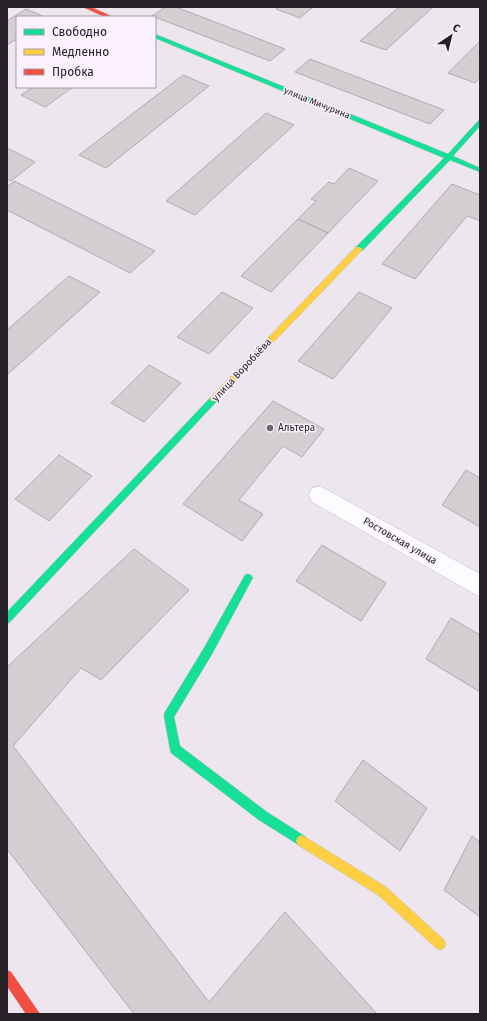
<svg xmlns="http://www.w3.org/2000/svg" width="487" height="1021" font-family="'Fira Sans',sans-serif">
  <rect width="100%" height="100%" fill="#ede6ef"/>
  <path fill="#d5ced2" stroke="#b2abad" d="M165 7H176L285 49 270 61 152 16Z
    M279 7H313L300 18 276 9Z
    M399 7H433L386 50 360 41Z
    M26 9 45 17H17V39L7 45V21Z
    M480 41V78L475 83 448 73Z
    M310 59 444 110 430 124 295 72Z
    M183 75 209 86 106 168 79 155Z
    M33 87H73L45 107 21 95Z
    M266 113 294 125 195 215 166 201Z
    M7 148 35 162 11 181 7 179Z
    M349 168 378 181 328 233 298 219 316 201 311 199 329 182 334 184Z
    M14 181 155 251 130 273 7 210V187Z
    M452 184 480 195V221L467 216 415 279 382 264Z
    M298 219 328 233 271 292 241 276Z
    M69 276 100 292 7 375V330Z
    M222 292 253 308 209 354 177 337Z
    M359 292 392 308 333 379 298 361Z
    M149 365 181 383 144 422 111 403Z
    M273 401 324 429 302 457 283 446 239 500 263 514 242 541 183 504Z
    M59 455 92 476 49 521 15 499Z
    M466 470 480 478V527L442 505Z
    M322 545 386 583 361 621 296 581Z
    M134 549 189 590 101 680 81 668 13 746 209 1002 285 912 377 1014H134L7 849V667Z
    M451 618 480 635V692L426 659Z
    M363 760 427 808 400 851 335 801Z
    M472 836 480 842V917L444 890Z"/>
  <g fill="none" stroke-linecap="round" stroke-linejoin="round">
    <defs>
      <path id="street" d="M320 486 480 574V597L312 502 309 495 312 488Z"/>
      <path id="fast" d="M155 34 448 154 478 121 480 120V126L453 156 480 168V172L450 160 362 251H356V247L444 158 155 38Z
        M214 396 217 397 218 399 217 401 10 622 7 624V612L211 397Z
        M248 574 251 575 253 578 251 581 212 654 174 717 180 746 267 812 306 837 308 841 306 845 302 847 259 820 171 753 170 749 164 716 165 712 204 648 245 575Z"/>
      <path id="slow" d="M356 247H359L363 249 217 401H211L210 399 211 397Z
        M302 835 386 887 444 940 446 944 444 948 440 950 436 948 378 895 298 845 296 841 298 837Z"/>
      <path id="jam" d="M83 7H91L113 17H105Z
        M7 970 11 972 40 1014H26L7 986Z"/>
    </defs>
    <use href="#street" stroke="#c3bdc5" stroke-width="1"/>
    <use href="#fast" stroke="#c3bdc5" stroke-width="1"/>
    <use href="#slow" stroke="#c3bdc5" stroke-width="1"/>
    <use href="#jam" stroke="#c3bdc5" stroke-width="1"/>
    <use href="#street" fill="#fcfbfd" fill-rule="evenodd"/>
    <use href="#fast" fill="#16e098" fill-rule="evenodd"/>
    <use href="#slow" fill="#ffcf43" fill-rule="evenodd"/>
    <use href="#jam" fill="#f24e42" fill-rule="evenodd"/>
  </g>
  <circle fill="#6c666d" stroke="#fbf1fe" stroke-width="1.5" cx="270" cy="428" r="4"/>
  <g text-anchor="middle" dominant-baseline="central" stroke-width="3" stroke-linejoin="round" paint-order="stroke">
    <g font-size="9" fill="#262127" stroke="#fbf1fe">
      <text transform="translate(317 103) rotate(22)">улица Мичурина</text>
    </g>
    <g font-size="10" fill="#262127" stroke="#fbf1fe">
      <text transform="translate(242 370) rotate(-47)">улица Воробьёва</text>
      <text transform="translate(400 541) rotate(30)">Ростовская улица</text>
    </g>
    <g font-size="10" fill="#262127" stroke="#fbf1fe" text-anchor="start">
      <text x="278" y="428">Альтера</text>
    </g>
  </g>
  <rect width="487" height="1021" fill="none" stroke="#262127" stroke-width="16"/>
  <rect x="16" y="16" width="140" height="72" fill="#fbf1fe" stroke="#a69ea8"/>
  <rect x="24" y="29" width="20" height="6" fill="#16e098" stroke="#a69ea8"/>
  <text x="52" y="36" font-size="12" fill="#262127">Свободно</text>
  <rect x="24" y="49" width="20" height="6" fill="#ffcf43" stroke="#a69ea8"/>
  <text x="52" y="56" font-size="12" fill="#262127">Медленно</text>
  <rect x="24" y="69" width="20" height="6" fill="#f24e42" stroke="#a69ea8"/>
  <text x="52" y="76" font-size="12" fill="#262127">Пробка</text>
  <g transform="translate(451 36) rotate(35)" stroke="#fbf1fe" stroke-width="3" paint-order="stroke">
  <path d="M0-3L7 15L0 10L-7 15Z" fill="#262127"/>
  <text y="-6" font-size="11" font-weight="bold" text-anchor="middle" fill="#262127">С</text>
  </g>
</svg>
